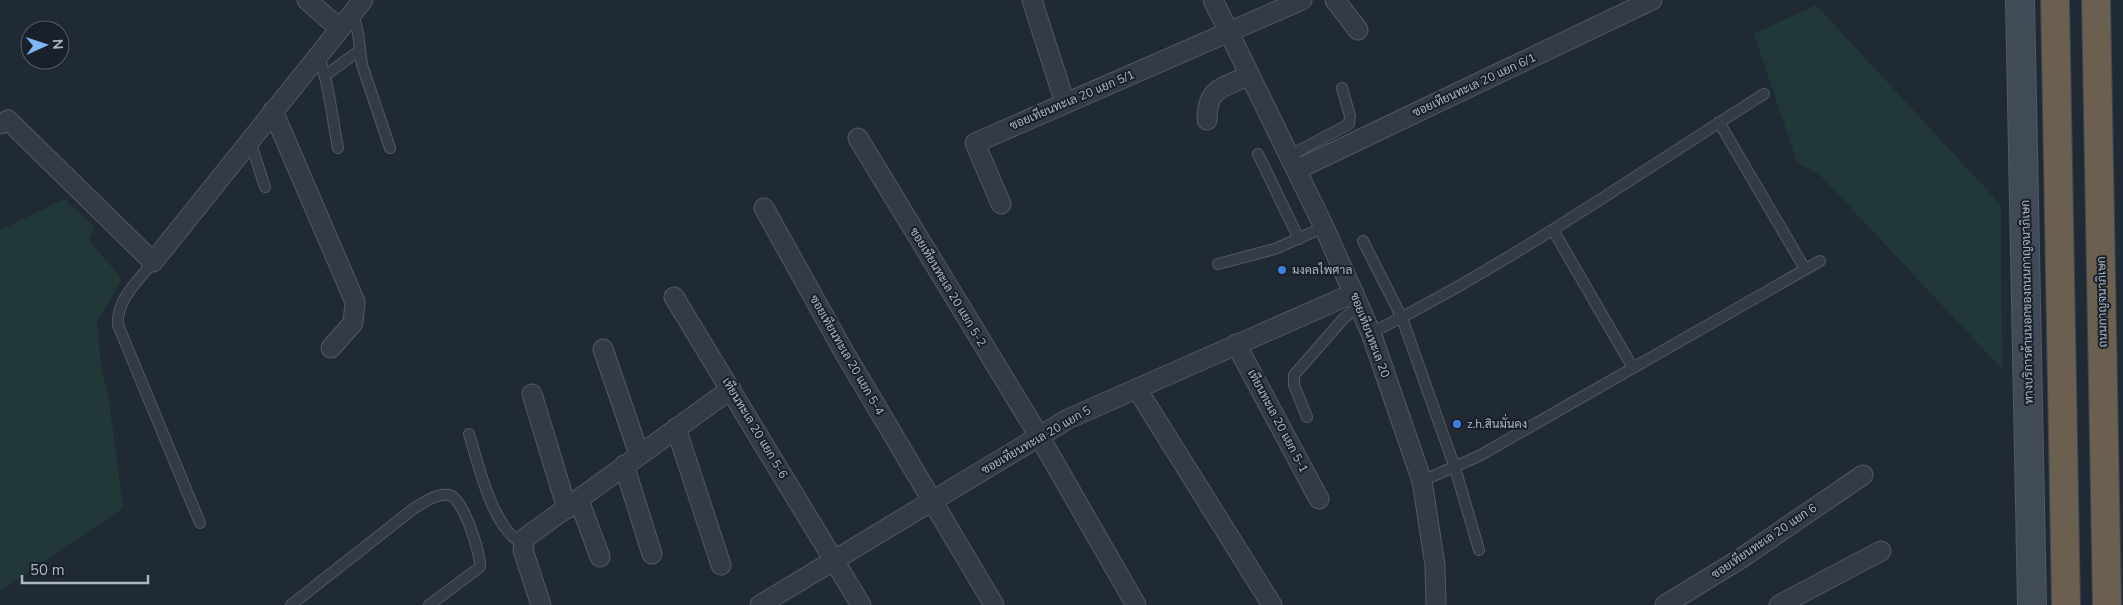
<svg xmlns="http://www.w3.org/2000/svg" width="2123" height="605" font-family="'Nunito Sans',Sarabun,sans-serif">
  <rect width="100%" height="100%" fill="#202a35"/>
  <path fill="#223737" d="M1816 5 2001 205 2002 369 1821 176 1797 162 1754 34Z
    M64 199 95 228 89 240 122 279 97 322 102 373 109 400 123 508 0 591V230Z"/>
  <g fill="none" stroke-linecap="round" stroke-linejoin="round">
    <defs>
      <path id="service" d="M353 12 358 33 362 65 390 148
        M318 55C329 83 332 117 338 148
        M326 75 360 50
        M1719 122 1805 269
        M250 141 265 187
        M1258 154 1299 239
        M1289 156 1349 124 1350 116 1342 88
        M1553 230 1633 368
        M1363 241 1402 318 1455 468 1479 550
        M153 262C138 281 116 300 118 325L200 523
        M1218 264 1275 249 1324 227
        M1371 333C1508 265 1634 176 1764 94
        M1307 417 1294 385V375L1344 318 1360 306
        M469 434C479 466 492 528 523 544
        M1422 481 1479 456 1820 261
        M291 605 413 509C423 503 436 493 449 495 463 497 481 554 480 567L429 605"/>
      <path id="minor" d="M307 0 339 28
        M1032 0 1065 103
        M1213 0 1324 227 1371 333 1422 481 1435 565 1436 605
        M1335 0 1358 30
        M273 111 355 302 353 323 331 348
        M1207 120C1207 87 1223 88 1250 75
        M0 124 8 120 153 262 363 0
        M858 138 1039 436 1136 605
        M1296 170 1652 0
        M1001 204 975 143 1302 0
        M764 208 844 352 994 605
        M674 297 861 605
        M1236 344 1319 499
        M603 349 639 454
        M1137 389 1272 605
        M532 394 567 509
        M676 428 721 565
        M624 465 652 554
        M579 500 600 557
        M541 605 523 550 525 538 731 389
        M760 605 1068 419 1354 293
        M1665 605 1740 559 1863 475
        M1779 605 1881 551"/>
      <path id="secondary" d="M2020 0 2032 605"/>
      <path id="motorway" d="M2055 0 2066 605
        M2096 0 2107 605"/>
    </defs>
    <use href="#service" stroke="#505964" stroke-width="12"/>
    <use href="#minor" stroke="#505964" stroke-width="21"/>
    <use href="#secondary" stroke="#505964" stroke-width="30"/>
    <use href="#motorway" stroke="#3d4650" stroke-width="30"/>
    <use href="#service" stroke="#333c45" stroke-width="10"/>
    <use href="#minor" stroke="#333c45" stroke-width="19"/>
    <use href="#secondary" stroke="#414b58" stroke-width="28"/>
    <use href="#motorway" stroke="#6b5f50" stroke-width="28"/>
  </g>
  <g fill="#3f7fe0" stroke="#18212a" stroke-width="2">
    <circle cx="1282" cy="270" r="5"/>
    <circle cx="1457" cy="424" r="5"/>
  </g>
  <g text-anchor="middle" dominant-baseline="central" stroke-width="4" stroke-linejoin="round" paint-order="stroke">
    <g font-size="12" fill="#adb6c3" stroke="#18212a">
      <text transform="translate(1474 85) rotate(-25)">ซอยเทียนทะเล 20 แยก 6/1</text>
      <text transform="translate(1072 100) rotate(-23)">ซอยเทียนทะเล 20 แยก 5/1</text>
      <text transform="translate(948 287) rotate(59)">ซอยเทียนทะเล 20 แยก 5-2</text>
      <text transform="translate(2027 302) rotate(-91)">ทางบริการด้านนอกของถนนกาญจนาภิเษก</text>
      <text transform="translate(2102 302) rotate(-91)">ถนนกาญจนาภิเษก</text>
      <text transform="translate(1370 335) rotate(69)">ซอยเทียนทะเล 20</text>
      <text transform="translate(847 355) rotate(60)">ซอยเทียนทะเล 20 แยก 5-4</text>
      <text transform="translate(1278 421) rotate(62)">เทียนทะเล 20 แยก 5-1</text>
      <text transform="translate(755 428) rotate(59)">เทียนทะเล 20 แยก 5-6</text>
      <text transform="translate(1036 440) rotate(-30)">ซอยเทียนทะเล 20 แยก 5</text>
      <text transform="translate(1764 541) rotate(-34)">ซอยเทียนทะเล 20 แยก 6</text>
    </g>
    <g font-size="12" fill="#adb6c3" stroke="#18212a" text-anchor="start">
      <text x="1292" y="270">มงคลไพศาล</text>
      <text x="1467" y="424">z.h.สินมั่นคง</text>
    </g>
  </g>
  <g transform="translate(45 45) rotate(87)"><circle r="24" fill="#18212a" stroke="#545d67"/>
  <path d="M0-4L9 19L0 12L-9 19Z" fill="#80b4f4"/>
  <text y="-8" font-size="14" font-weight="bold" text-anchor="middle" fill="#adb6c3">N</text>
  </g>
  <path d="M22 575v8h126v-8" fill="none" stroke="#adb6c3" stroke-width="2.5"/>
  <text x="30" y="575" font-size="15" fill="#adb6c3" stroke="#18212a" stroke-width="4" paint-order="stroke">50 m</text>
</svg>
